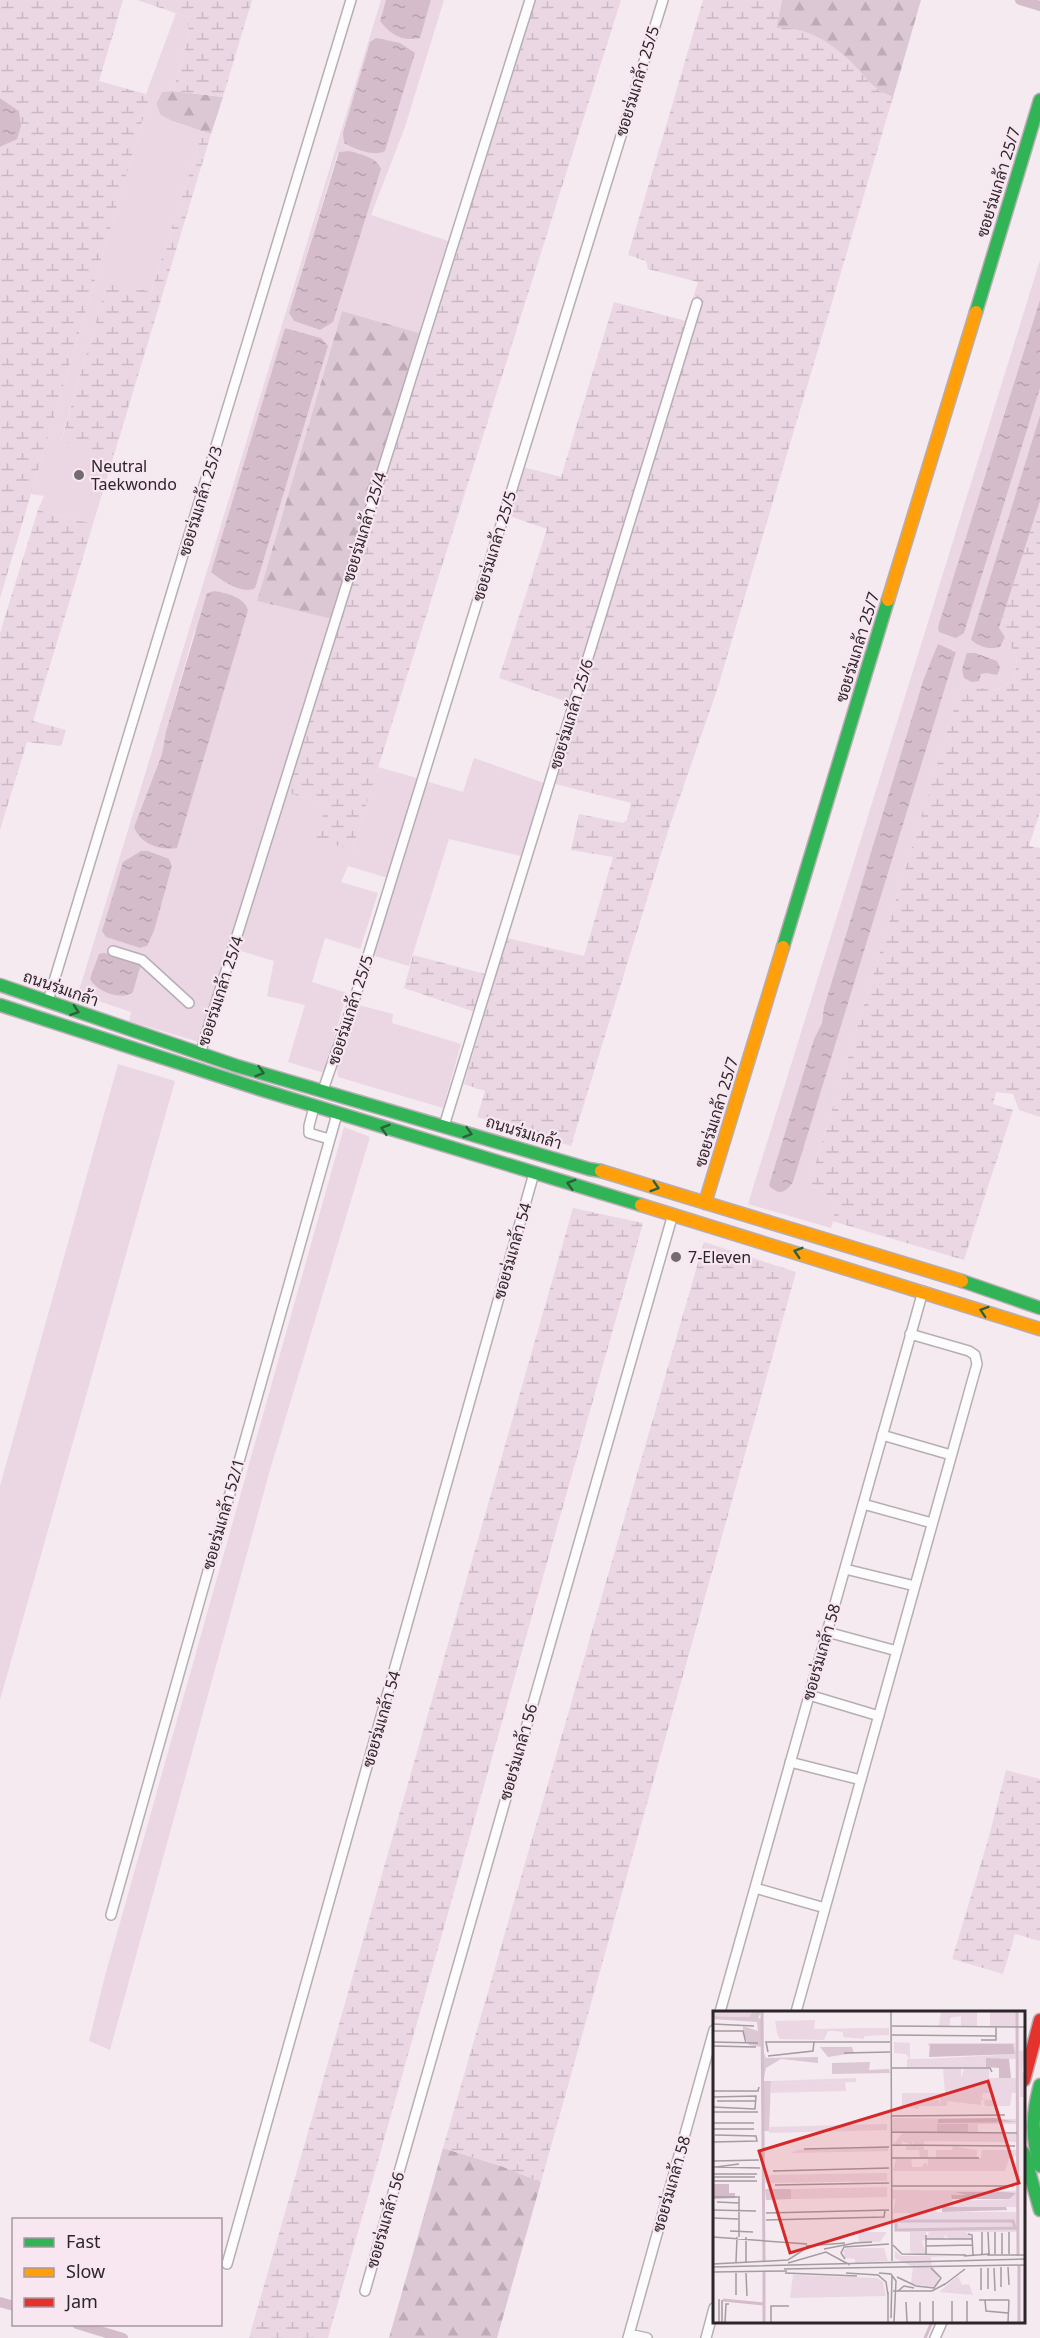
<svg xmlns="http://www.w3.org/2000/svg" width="1040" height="2338" font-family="'Noto Sans',Sarabun,sans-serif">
  <defs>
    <pattern id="forest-firs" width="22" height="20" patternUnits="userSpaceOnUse" patternTransform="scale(1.5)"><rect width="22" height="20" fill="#dcc7d4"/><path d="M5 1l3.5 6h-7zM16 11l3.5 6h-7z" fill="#bdabb6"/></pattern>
    <pattern id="wetland-marsh" width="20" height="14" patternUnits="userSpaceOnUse" patternTransform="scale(1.5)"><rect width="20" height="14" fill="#ead7e3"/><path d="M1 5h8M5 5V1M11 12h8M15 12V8" fill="none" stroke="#c9b8c3"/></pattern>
    <pattern id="water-ripples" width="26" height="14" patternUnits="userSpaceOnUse" patternTransform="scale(1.5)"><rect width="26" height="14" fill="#d4bccb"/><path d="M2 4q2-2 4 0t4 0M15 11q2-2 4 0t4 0" fill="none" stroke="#b6a1ae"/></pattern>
  </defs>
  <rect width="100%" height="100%" fill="#f4eaf0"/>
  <path fill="#ead7e3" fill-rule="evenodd" d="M381 0H386L380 21C392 36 401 38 420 37L431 0H444L405 127 371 215 448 241 419 333 342 311 257 601 332 619 199 1042 129 1021 131 1012 78 994ZM338 152 333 321 320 330 294 321 289 313ZM285 328 321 338 211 572 276 363ZM195 629 215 720 177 848 134 827 162 754 166 731ZM172 866 154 931 147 946 140 948 107 937 103 931ZM140 970 133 992 119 996 93 985Z
    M176 13 187 17 189 35 173 91 162 92 156 104C164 123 185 125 203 131L151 292 108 281 61 440 114 455 93 524 38 510 44 496 31 494 148 102 146 94Z
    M1040 260V300L964 633 1040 388V415L993 570 1000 647 1005 637 1017 656 1014 681 994 691 962 684 810 1182 838 1204 831 1228 748 1204ZM953 649 956 652 793 1182C787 1192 784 1193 772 1190L814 1039 822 1023 824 1007 923 681Z
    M474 758 544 783 521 856 449 839 409 966 372 955 425 781 463 792Z
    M378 767 417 778 388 878 348 866 341 882 378 893 360 949 325 938 312 982 347 993 324 1073 288 1062 305 1005 267 996 274 961 238 950 286 792 326 805 352 850Z
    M359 1005 393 1014 392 1023 461 1044 443 1108 338 1077 337 1068Z
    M118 1064 175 1081 0 1700V1486Z
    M344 1127 370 1137 270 1470 110 2050 89 2041 105 1976Z"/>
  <path fill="url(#forest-firs)" d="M782 0H921L893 97C865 88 858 62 834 49 817 39 794 34 776 28Z
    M173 91 223 97 211 134 172 121 161 115 156 104 162 92Z
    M342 311 419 333 332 619 257 601Z
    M443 2148 501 2166 541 2182 497 2338H389Z"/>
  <path fill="url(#wetland-marsh)" d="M0 0H123L99 81 146 94 148 102 0 598V147L16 139 19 111 0 98Z
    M137 0H252L223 97 173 91 189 35 187 17Z
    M536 0H621L352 850 316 839 326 805 286 792Z
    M703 0H782L776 28C807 26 832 43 854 65 868 79 872 90 893 97L717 690 668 831 571 1146 477 1117 485 1091 464 1084 507 938 584 956 613 857 571 850 579 814 623 823 627 820 631 803 555 784 579 706 499 678 547 529 509 516 523 467 561 477 614 302 686 321 698 282 648 269 646 261 628 255Z
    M203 131 211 134 114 455 61 441 108 280 151 292Z
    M1040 501V812L1029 846 1040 848V1117L1019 1110 1013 1094 996 1092 993 1104 1013 1110 964 1260 832 1221 838 1204 810 1182 962 683 994 691 1014 681 1017 656 999 628Z
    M38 510 93 524 33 721 66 730 61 746 27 742 0 830V633Z
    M413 955 485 974 475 1012 404 988Z
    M573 1208 643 1223 328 2338H249Z
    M704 1242 796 1272 541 2182 501 2166 443 2148Z
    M1006 1770 1040 1779V1941L1015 1934 1003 1974 952 1959 988 1840Z"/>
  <path fill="url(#water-ripples)" d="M386 0H431L420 38C402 42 390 34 380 21Z
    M376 38 400 43 415 53 385 151C373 157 355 149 344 143L343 133 370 42Z
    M0 98 19 111 21 126 17 139 0 147Z
    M349 151C361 155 377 157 381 169L333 322 320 330 294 321 289 313 339 152Z
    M1040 300V388L964 633 956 638 939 632 938 627Z
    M285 328 321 338 328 346 255 588C242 595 221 580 211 572Z
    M1040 415V501L999 628 1005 637 1000 647C989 650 980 647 971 640Z
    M214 591C227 593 244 597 248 610L177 848C161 851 140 844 134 827L162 754 166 731 207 593Z
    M938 644 956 652 793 1182C787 1192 778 1197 769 1185L814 1039 822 1023 824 1007 923 681Z
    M967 653H975L997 661 1000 668 997 675 986 673 981 674 979 681 972 682 964 678 962 669Z
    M141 851H148L169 859 172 866 154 931 147 946 140 948 106 937 102 931 123 862Z
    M104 953 129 960 141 965 133 992C121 1001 97 992 90 979L99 954Z"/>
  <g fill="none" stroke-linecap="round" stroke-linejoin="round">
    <path stroke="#d4bccb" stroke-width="3" d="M925 2338 932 2322"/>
    <path stroke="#d4bccb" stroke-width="10" d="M1020 0 1040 6
      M0 2302 14 2306
      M77 2324 123 2338"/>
    <defs>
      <path id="street" d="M113 951 142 960 189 1003
        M48 1001 351 0
        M200 1054C310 703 419 351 530 0
        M323 1090 354 1001 663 0
        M314 1107 309 1126V1133L329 1139
        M444 1126 697 303
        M882 1435 951 1455
        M863 1504 932 1523
        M845 1569 915 1586
        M827 1632 897 1651
        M809 1695 879 1716
        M790 1762 861 1780
        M755 1888 825 1908
        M111 1915 337 1114
        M720 2012 923 1291
        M796 2012 977 1364 975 1355 969 1351 910 1334
        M227 2264 534 1173
        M365 2291 673 1214
        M629 2334 647 2338
        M628 2338 714 2030
        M706 2338 714 2308
        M935 2338 942 2322"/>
      <path id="fast" d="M976 312 1040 100
        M783 947 888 600
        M0 985 237 1066 589 1169 601 1171
        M0 1005 259 1089 641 1205
        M962 1281 1040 1308
        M1040 2085C1032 2114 1031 2137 1040 2166
        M1040 2133V2149
        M1024 2153 1040 2210"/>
      <path id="slow" d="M888 600 976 312
        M601 1171 962 1281
        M705 1203 783 947
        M641 1205 1040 1329"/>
      <path id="jam" d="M1024 2080 1040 2020"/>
    </defs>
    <use href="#street" stroke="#b6aeb3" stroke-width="12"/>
    <use href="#fast" stroke="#b6aeb3" stroke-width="15"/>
    <use href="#slow" stroke="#b6aeb3" stroke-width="15"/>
    <use href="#jam" stroke="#b6aeb3" stroke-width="15"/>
    <use href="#street" stroke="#fdfcfd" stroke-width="9"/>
    <use href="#fast" stroke="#30b455" stroke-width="12"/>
    <use href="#slow" stroke="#ff9f0a" stroke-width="12"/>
    <use href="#jam" stroke="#e5322d" stroke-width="12"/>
  </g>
  <defs><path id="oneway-chevron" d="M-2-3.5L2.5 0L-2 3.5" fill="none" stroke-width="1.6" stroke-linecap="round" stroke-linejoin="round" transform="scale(1.5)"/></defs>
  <g stroke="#2e5f3b">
    <use href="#oneway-chevron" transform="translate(75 1011) rotate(19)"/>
    <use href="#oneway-chevron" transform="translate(260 1072) rotate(16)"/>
    <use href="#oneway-chevron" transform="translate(385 1129) rotate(-163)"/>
    <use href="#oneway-chevron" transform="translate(468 1133) rotate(17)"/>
    <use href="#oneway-chevron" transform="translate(571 1184) rotate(-164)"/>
    <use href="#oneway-chevron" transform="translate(655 1187) rotate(17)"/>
    <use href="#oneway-chevron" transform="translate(798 1252) rotate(-163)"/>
    <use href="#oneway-chevron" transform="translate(984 1311) rotate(-162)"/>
  </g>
  <g fill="#726b6f" stroke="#f8e6f1" stroke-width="2">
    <circle cx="79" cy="475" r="6"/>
    <circle cx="676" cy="1257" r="6"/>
  </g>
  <g text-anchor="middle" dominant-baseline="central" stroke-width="4.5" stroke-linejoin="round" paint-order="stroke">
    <g font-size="16" fill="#2c262a" stroke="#f8e6f1">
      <text transform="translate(637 81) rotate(-73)">ซอยร่มเกล้า 25/5</text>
      <text transform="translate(998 182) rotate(-73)">ซอยร่มเกล้า 25/7</text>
      <text transform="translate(200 501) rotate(-73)">ซอยร่มเกล้า 25/3</text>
      <text transform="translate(364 527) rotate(-73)">ซอยร่มเกล้า 25/4</text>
      <text transform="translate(494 546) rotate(-73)">ซอยร่มเกล้า 25/5</text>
      <text transform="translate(857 647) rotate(-73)">ซอยร่มเกล้า 25/7</text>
      <text transform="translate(571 714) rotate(-73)">ซอยร่มเกล้า 25/6</text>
      <text transform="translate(61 988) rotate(19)">ถนนร่มเกล้า</text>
      <text transform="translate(220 991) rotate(-72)">ซอยร่มเกล้า 25/4</text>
      <text transform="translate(350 1010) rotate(-72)">ซอยร่มเกล้า 25/5</text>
      <text transform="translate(716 1112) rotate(-73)">ซอยร่มเกล้า 25/7</text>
      <text transform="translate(524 1132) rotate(17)">ถนนร่มเกล้า</text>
      <text transform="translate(512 1251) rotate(-74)">ซอยร่มเกล้า 54</text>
      <text transform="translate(223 1514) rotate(-74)">ซอยร่มเกล้า 52/1</text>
      <text transform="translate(821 1652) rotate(-74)">ซอยร่มเกล้า 58</text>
      <text transform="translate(381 1719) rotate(-74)">ซอยร่มเกล้า 54</text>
      <text transform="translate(518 1752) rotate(-74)">ซอยร่มเกล้า 56</text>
      <text transform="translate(671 2184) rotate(-74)">ซอยร่มเกล้า 58</text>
      <text transform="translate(385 2220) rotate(-74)">ซอยร่มเกล้า 56</text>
    </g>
    <g font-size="16" fill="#2c262a" stroke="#f8e6f1" text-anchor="start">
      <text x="91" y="466">Neutral<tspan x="91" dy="18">Taekwondo</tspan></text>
      <text x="688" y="1257">7-Eleven</text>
    </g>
  </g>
  <g transform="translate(713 2011)">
    <rect width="312" height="312" fill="#f4eaf0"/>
    <path d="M102 9 101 18 152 17 151 28 130 26V21L121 20H115L111 29 67 28 64 22 62 10ZM181 31 197 32V48L193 43 181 42ZM215 32H302L304 48H215L302 43 300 33 215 35ZM312 39 309 60 312 62V86H307L306 40ZM132 71 133 80 63 81 58 73ZM279 88 268 89V94L234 90V95H226L228 88ZM180 107 305 108V113H265V121H255L254 113H224V121L202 130H211V139H215V147H207L206 139H193V135H201L200 130 199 134 189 130 188 134H180L189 122 179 121ZM174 113V119L56 122 57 116ZM175 137V140L78 142 85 139ZM179 179 305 180V188H296V181H292L291 184H242L239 190 237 185 180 188ZM182 209H305V221H213V229L209 230 213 243 190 241H197V221L182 220Z" fill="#ead7e3"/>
    <path d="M37 1H48L45 7 48 8 49 36 36 34 30 22V15L45 20 44 11 0 8V5L37 6ZM107 36H139L141 42 115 46ZM50 40 53 47 105 46V52L68 48 53 57 51 67ZM157 51 156 59 176 58 177 62 119 63V52ZM51 70H58L56 120H51ZM224 113H255V121H224ZM52 178H78V188L53 189Z" fill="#dcc7d4"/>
    <path d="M0 1H39L37 6H26L0 5ZM228 1H264V15H248V5L237 7V15H226ZM277 1H304V15H277ZM152 17H176V24L151 25ZM273 47V56H194V48ZM230 57 248 58V66L251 58H276V67H304V82H299L297 95H272L271 90 279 89V82H270L269 88H201L226 89V95H206L205 98 189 95V82H232ZM143 67V71L58 73 63 81 133 80 57 82 58 70ZM206 122 304 123V131L202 130ZM240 135 264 139V147H268L269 139H305L304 145 296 147 292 160H180L183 148H198L199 156H209L213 151 215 156V148H223V139H239ZM174 162V170L52 172V164ZM174 176V186L78 188V178ZM183 185H237L239 190 305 188V196H223V201H305V209H194L197 202H180ZM145 221H174L167 231H146ZM216 221H253L259 228H236L232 224 231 228H213ZM182 240 188 245H234L218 246 219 256 227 264 222 276 198 273 200 256 182 247ZM80 264 164 267 170 271 173 285 77 287ZM245 265 249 274 256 273 260 284 226 281Z" fill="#ead7e3"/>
    <path d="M134 237H171L175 250 142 252V248L132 247 130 240Z" fill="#ead7e3"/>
    <path d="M217 33H300L302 43 216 46ZM273 47 296 48 298 67H286V57L273 56ZM282 107 304 111 225 112V108ZM0 173H16V182H22V187L0 188ZM242 181H292L303 182 296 188H239L238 184H254ZM229 196H293L294 199 229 201Z" fill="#d4bccb"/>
    <path fill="none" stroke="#d4bccb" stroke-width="3" d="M49 1 51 251M304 1 305 245M183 210H300L302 217 183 219ZM306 255V311M10 289 51 293M51 311V261"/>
    <path fill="none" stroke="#a49ca1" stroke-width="1.5" d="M178 1 179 250M0 13 41 15M179 15 312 16M0 20H30L33 32M179 24 283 25M268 29H283V16M0 31 45 32M0 35 43 36M55 41 53 31H177M131 42 177 41M55 45 100 40 101 30M179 57H277L279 61M0 80H45L46 76M0 86 43 85 42 98 0 96M4 90H43M0 101H45M178 105 292 104M0 112H41M0 118H41M178 121 304 122M0 131 44 130 43 125 2 124M178 134 302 135M91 138 176 136M178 147H266M0 150 46 149M0 156 47 157M3 156 26 153M60 160 176 157M0 163H44M0 166H42M0 170H44M62 174 176 172M178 175H301M26 185V226M0 186H25M4 191 26 192M0 199 43 200M53 202 176 199M0 207 25 208M53 209 171 206 172 199M17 220 40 221M275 221 276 243M282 221V243M296 221V243M255 223 259 224 260 244M213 224V244M0 226 94 233M33 226V251M213 228H259M141 232 159 231M180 234 189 243 253 244M93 235 132 232M213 235 259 234M111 238 142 232M289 243V222M269 244V221M274 244H312M251 245 277 243M132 248 128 242 131 236 176 233M23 251 24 226M75 252 113 241 137 254M0 253 75 249 95 236M0 256 312 248M288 256V276M295 256 296 274M268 257V279M275 257V278M281 257 282 280M71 258 312 254M0 261 74 260M33 262 34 285M72 262 144 265M133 262 165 264 173 271 175 284M166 262 178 263 183 270 181 311M184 266 203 275 221 277 228 267 218 257M231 274 252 258M180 280H219L232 273M185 280 191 275 201 277M23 284V262M6 288V311M9 289V311M266 289H296M272 289 273 300 295 302M239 290V311M254 290V311M193 291 194 311M207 291V311M178 307 179 265M12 311 13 293H16M58 311V295H76M175 311V281M220 311V290M295 311 296 289"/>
    <path fill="#d62828" fill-opacity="0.15" stroke="#d62828" stroke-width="3" d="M275 70 306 172 77 242 46 140Z"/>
    <rect width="312" height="312" fill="none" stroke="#2c262a" stroke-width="3"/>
  </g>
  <rect x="12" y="2218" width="210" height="108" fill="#f8e6f1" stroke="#a699a1" stroke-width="1.5"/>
  <rect x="24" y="2238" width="30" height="9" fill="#30b455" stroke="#a699a1" stroke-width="1.5"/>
  <text x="66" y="2248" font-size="18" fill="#2c262a">Fast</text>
  <rect x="24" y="2268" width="30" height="9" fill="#ff9f0a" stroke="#a699a1" stroke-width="1.5"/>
  <text x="66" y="2278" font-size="18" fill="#2c262a">Slow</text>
  <rect x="24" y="2298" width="30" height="9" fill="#e5322d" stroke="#a699a1" stroke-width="1.5"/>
  <text x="66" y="2308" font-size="18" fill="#2c262a">Jam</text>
</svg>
